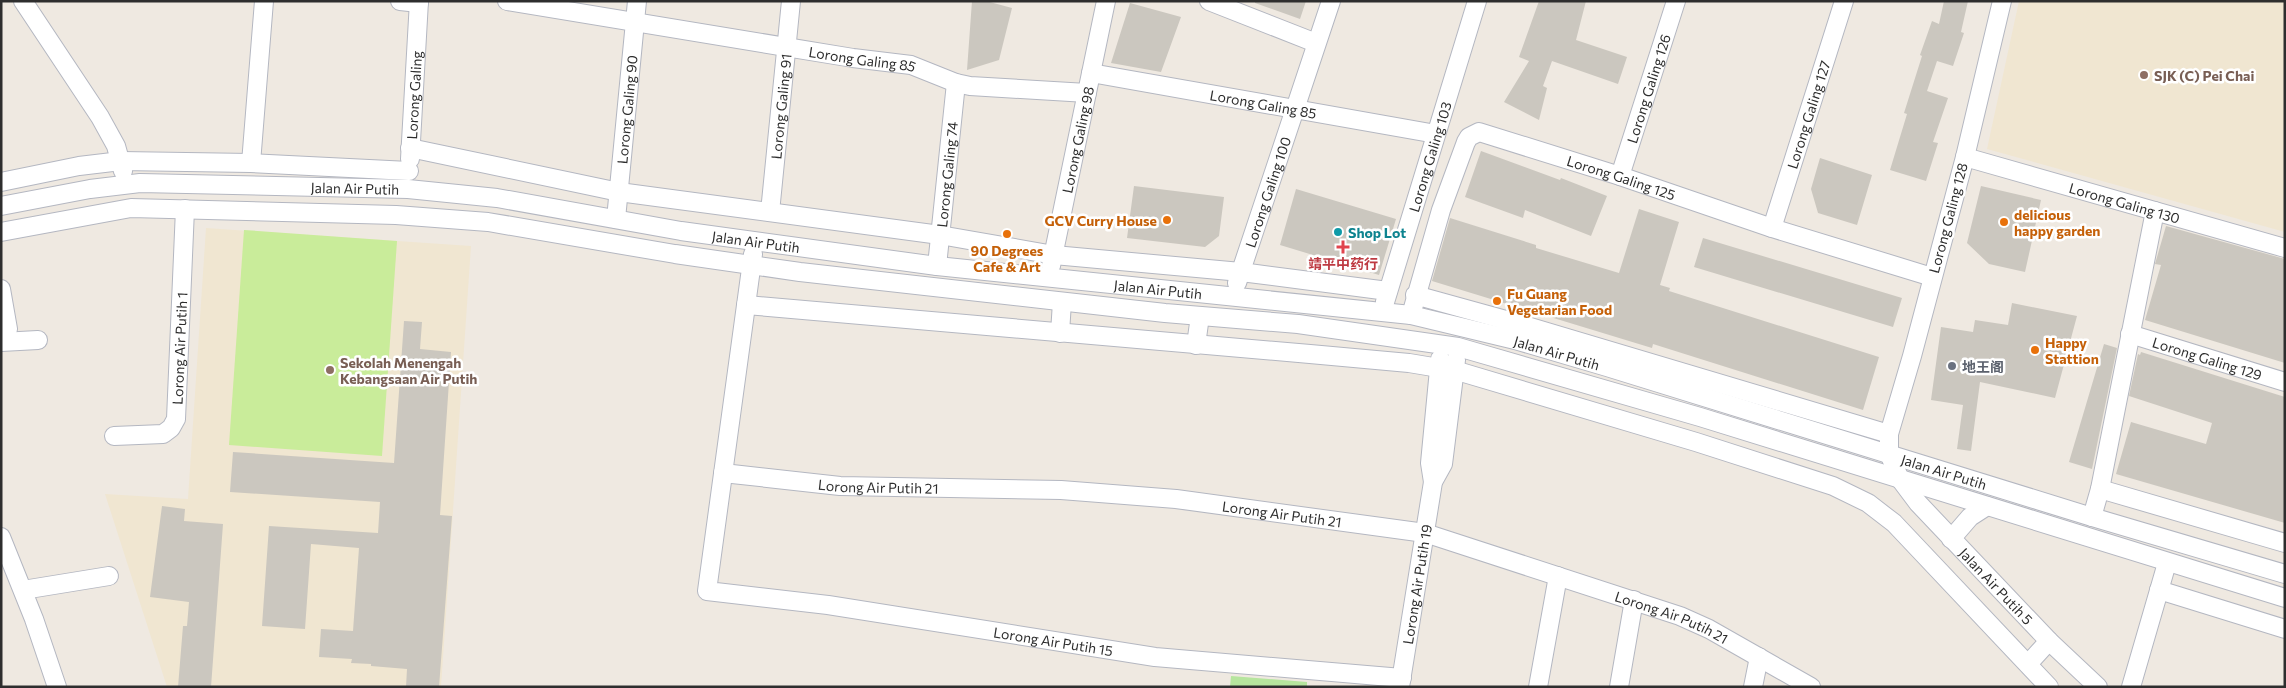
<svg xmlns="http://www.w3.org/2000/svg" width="2286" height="688" font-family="Commissioner,'Noto Sans SC',sans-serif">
  <rect width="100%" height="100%" fill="#efe9e1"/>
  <path fill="#f0e6d1" d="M2019 1H2285V232L1987 149Z
    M206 228 471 246 441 687H167L105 494 188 499Z"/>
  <path fill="#b6e59e" d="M1231 676 1307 682V687H1230Z"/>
  <path fill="#c9ec9a" d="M244 230 397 241 382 456 229 445Z"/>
  <path fill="#cbc7bf" d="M972 1H986L1012 8 999 60 967 70Z
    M1255 1H1306L1300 19 1255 3Z
    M1539 1H1586L1576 40 1627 57 1618 84 1552 61 1543 86 1547 88 1539 120 1504 102 1529 61 1519 57Z
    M1944 1H1968L1961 32 1964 33 1953 66 1937 61 1927 91 1948 98 1933 142 1938 143 1926 181 1890 170 1907 114 1904 113 1922 56 1920 55 1932 21 1939 24Z
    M1130 3 1181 17 1161 72 1111 63Z
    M1481 151 1560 180 1561 178 1607 196 1591 236 1525 210 1523 218 1465 197Z
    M1820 158 1872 175 1857 225 1818 213 1811 189Z
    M1134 186 1224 197 1219 236 1205 247 1127 238Z
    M1981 186 2041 200 2025 272 1989 264 1967 243Z
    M1296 189 1396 219 1379 275 1280 245Z
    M1639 209 1679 222 1660 285 1670 288 1669 291 1879 357 1863 410 1653 344 1652 348 1432 281 1450 218 1536 245V248L1619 273Z
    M2166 226 2285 259V363L2145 320 2161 265 2155 264Z
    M1703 238 1902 298 1893 327 1694 267Z
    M2012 303 2077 316 2055 398 1980 382 1971 451 1957 449 1963 405 1931 400 1941 327 1973 332 1975 320 2008 325Z
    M404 321 422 322 420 349 451 352 440 515 452 516 439 687H406L407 669 371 666V664L351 663 352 659 319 657 321 629 353 631 359 548 311 544 305 629 262 626 269 526 378 533 380 502 230 492 233 452 394 463Z
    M2104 344 2117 348 2092 469 2069 462Z
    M2141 352 2285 397V523L2116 474 2131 422 2206 444 2212 423 2129 396 2138 354 2140 355Z
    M162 506 185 509 184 521 223 524 211 687H178L183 626H187L189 602 150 597Z"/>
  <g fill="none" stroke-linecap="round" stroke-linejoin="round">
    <defs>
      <g id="minor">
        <path d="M23 1 100 117 116 146 123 171"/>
        <path d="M400 1 419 3"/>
        <path id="s1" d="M507 1 853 58 911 65 956 83 970 86 1087 93"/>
        <path d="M1209 1 1316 43"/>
        <path id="s2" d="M2002 1 1965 157 1912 356 1889 434V454L1900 479 1918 503 2049 641 2098 687"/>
        <path id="s3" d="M1091 73 1436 134"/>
        <path d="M410 148 619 192 940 235 1054 255 1241 272 1388 291"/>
        <path id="s4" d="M1965 157 2285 248"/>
        <path id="s5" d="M410 159 419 1"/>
        <path d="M251 163 264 1"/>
        <path id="s6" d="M1620 176 1676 1"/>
        <path d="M1 182 79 166 121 161 251 163 409 171"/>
        <path id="s7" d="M1 206 90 189 140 183 408 189 497 198 681 231 937 266 1411 315 1515 340 1607 367 2092 517 2285 574"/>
        <path id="s8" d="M770 212 791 1"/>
        <path id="s9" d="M616 219 637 1"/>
        <path id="s10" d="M1772 228 1844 1"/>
        <path d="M1 232 131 208 396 215 488 222 675 254 800 272 1165 313 1298 324 1458 347 1700 417 2285 598"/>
        <path id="s11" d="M753 254 707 591 828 605 1155 657 1402 678"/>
        <path id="s12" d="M937 266 956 83"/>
        <path id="s13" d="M1051 266 1106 1"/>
        <path id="s14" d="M1237 283 1331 1"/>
        <path d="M1 289 8 329 1 339"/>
        <path d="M1415 295 1520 324 1889 434"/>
        <path id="s15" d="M1385 302 1477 1"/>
        <path d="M746 305 1310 354 1409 363 1439 368"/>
        <path id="s16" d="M1411 315 1441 210 1466 142 1469 137 1479 132 1620 176 1772 228 1932 277"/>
        <path d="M1060 333 1062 302"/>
        <path id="s17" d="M2130 334 2285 382"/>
        <path d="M1 342 38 340"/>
        <path d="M1196 345 1200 316"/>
        <path d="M1454 370 1696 442 1833 486 1868 503 1894 523 2049 687"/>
        <path id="s18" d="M114 436 163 434 171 428 176 419 185 209"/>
        <path id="s19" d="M723 473 840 486 1061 490 1176 499 1425 533 1680 616 1709 629 1811 687"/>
        <path d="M1433 482 1430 463 1440 359"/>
        <path d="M2100 489 2285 543"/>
        <path d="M2092 517 2100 489 2155 211"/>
        <path d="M1 537 34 619 57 687"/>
        <path d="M1951 539 1970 517 1987 506"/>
        <path d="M23 590 109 576"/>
        <path d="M2159 590 2285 629"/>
        <path d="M2028 664 2049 641"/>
        <path id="s20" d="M1400 687 1433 482 1443 464 1456 360"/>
        <path d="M1538 687 1558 576"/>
        <path d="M1619 687 1634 600"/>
        <path d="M1753 687 1759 657"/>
        <path d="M2131 687 2167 563"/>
      </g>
    </defs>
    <use href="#minor" stroke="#b4b7c1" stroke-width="20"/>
    <use href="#minor" stroke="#fff" stroke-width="18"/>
  </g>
  <g fill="#8d6e63" stroke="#fff" stroke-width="2">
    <circle cx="2144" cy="75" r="5"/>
    <circle cx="330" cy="370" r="5"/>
  </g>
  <g fill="#e8710a" stroke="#fff" stroke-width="2">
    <circle cx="1167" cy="220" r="5"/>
    <circle cx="2004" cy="222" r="5"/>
    <circle cx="1007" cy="234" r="5"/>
    <circle cx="1497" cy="301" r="5"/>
    <circle cx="2035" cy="350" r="5"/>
  </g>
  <circle fill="#0f9aa8" stroke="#fff" stroke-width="2" cx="1338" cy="232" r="5"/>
  <path fill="#e0444e" stroke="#fff" stroke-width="2" d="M1340.5 239.5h5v5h5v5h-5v5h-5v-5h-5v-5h5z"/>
  <circle fill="#6b7280" stroke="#fff" stroke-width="2" cx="1952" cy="366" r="5"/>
  <g text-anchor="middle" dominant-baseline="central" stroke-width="5" stroke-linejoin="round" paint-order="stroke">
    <g font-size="14" fill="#2e2e2e" stroke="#fff">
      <text stroke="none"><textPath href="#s1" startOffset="360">Lorong Galing 85</textPath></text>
      <text stroke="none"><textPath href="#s6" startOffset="92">Lorong Galing 126</textPath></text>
      <text stroke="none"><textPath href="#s5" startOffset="64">Lorong Galing</textPath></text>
      <text stroke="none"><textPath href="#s3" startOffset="175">Lorong Galing 85</textPath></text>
      <text stroke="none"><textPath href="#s8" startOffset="106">Lorong Galing 91</textPath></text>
      <text stroke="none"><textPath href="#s9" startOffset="110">Lorong Galing 90</textPath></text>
      <text stroke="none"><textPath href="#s10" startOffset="119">Lorong Galing 127</textPath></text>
      <text stroke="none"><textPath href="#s13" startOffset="129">Lorong Galing 98</textPath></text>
      <text stroke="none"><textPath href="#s15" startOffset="152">Lorong Galing 103</textPath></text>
      <text stroke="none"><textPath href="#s12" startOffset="92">Lorong Galing 74</textPath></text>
      <text stroke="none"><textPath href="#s16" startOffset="348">Lorong Galing 125</textPath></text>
      <text stroke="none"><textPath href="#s7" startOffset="356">Jalan Air Putih</textPath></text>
      <text stroke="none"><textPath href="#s14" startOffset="96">Lorong Galing 100</textPath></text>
      <text stroke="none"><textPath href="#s4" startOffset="166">Lorong Galing 130</textPath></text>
      <text transform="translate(1948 218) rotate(-75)">Lorong Galing 128</text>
      <text stroke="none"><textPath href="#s7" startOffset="761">Jalan Air Putih</textPath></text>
      <text stroke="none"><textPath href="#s7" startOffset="1166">Jalan Air Putih</textPath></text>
      <text stroke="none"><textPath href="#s18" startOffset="140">Lorong Air Putih 1</textPath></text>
      <text stroke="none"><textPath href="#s7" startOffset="1571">Jalan Air Putih</textPath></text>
      <text stroke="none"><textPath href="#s17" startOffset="81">Lorong Galing 129</textPath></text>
      <text stroke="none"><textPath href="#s7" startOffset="1976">Jalan Air Putih</textPath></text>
      <text stroke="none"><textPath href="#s19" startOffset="156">Lorong Air Putih 21</textPath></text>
      <text stroke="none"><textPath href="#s19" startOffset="561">Lorong Air Putih 21</textPath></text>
      <text stroke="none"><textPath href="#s20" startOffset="104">Lorong Air Putih 19</textPath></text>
      <text stroke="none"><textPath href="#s2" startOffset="639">Jalan Air Putih 5</textPath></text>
      <text stroke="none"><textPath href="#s19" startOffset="966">Lorong Air Putih 21</textPath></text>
      <text stroke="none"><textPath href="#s11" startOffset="690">Lorong Air Putih 15</textPath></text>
    </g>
    <g font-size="14" font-weight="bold" fill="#785e54" stroke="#fff" text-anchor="start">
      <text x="2154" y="75">SJK (C) Pei Chai</text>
      <text x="340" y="362">Sekolah Menengah<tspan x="340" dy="16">Kebangsaan Air Putih</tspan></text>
    </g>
    <g font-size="14" font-weight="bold" fill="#c56008" stroke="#fff" text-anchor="start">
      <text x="2014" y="214">delicious<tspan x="2014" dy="16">happy garden</tspan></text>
      <text x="1157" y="220" text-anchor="end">GCV Curry House</text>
      <text x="1007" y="250" text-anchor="middle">90 Degrees<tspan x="1007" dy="16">Cafe &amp; Art</tspan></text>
      <text x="1507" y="293">Fu Guang<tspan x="1507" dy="16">Vegetarian Food</tspan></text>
      <text x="2045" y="342">Happy<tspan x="2045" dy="16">Stattion</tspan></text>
    </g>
    <g font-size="14" font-weight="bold" fill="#0d838f" stroke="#fff" text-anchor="start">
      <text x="1348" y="232">Shop Lot</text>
    </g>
    <g font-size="14" font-weight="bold" fill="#be3a42" stroke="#fff">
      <text x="1343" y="263">靖平中药行</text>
    </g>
    <g font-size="14" font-weight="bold" fill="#5b616d" stroke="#fff" text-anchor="start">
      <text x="1962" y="366">地王阁</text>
    </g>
  </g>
  <rect width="2286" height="688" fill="none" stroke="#2e2e2e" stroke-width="5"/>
</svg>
